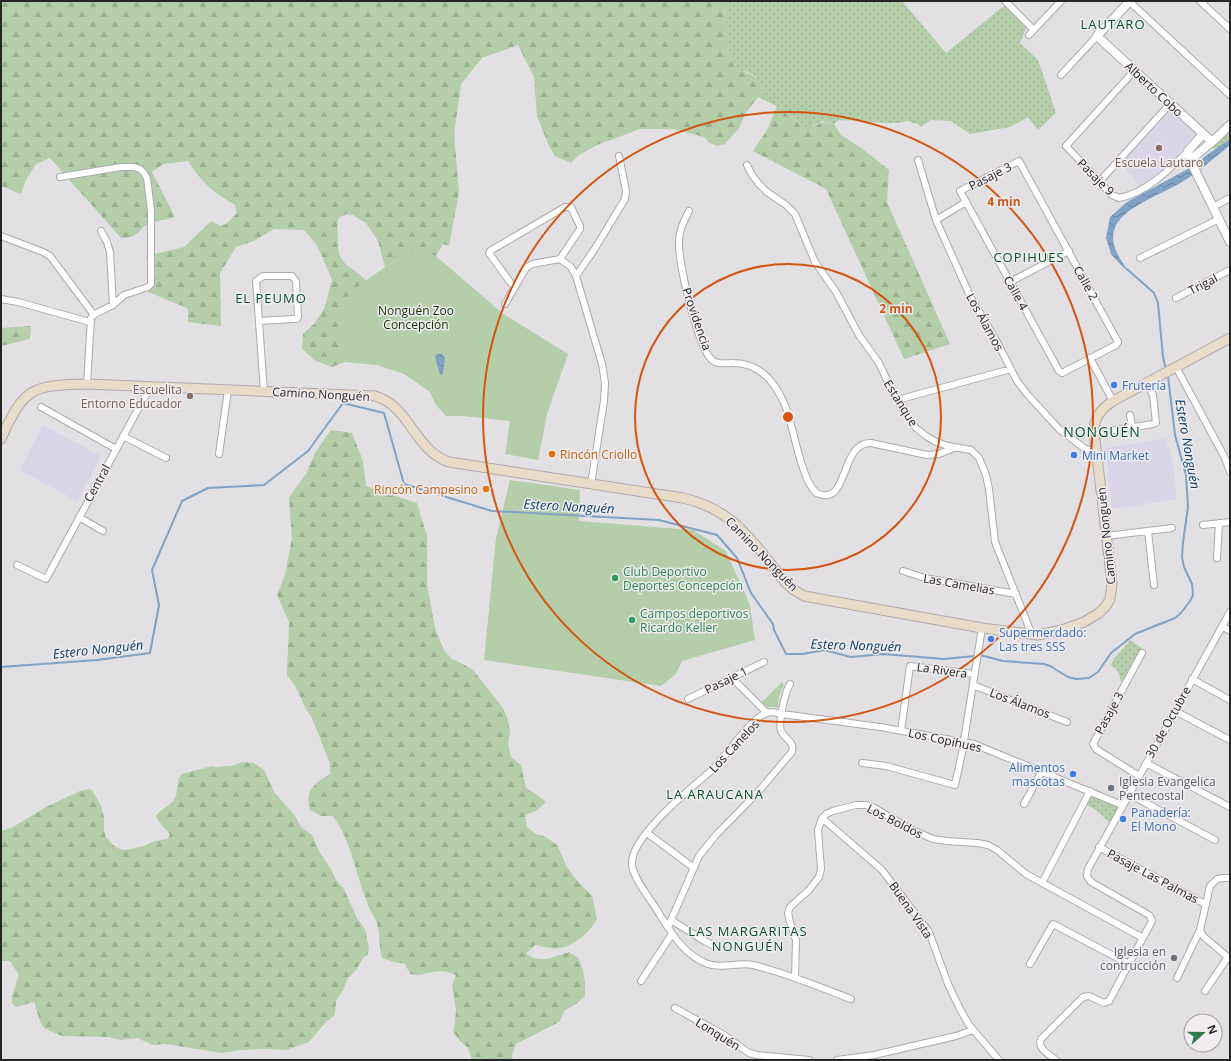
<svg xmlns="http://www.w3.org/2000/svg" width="1231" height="1061" font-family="'Open Sans',sans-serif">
  <defs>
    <pattern id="grass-dots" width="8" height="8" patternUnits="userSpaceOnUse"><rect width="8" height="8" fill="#b3cea9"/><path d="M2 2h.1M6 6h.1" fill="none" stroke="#9ab191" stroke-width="1.8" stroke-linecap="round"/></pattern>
    <pattern id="forest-firs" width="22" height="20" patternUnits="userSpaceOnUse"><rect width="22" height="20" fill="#b3cea9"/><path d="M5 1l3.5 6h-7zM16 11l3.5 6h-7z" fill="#9ab191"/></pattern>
    <pattern id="water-waves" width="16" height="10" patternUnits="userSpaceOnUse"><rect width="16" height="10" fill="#80a2c5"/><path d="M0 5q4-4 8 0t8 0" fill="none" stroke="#6984a0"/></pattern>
  </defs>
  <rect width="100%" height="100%" fill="#e3e0e4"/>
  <path fill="#dad4e9" d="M1171 108 1198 133 1161 172 1139 185 1120 162Z
    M43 425 101 456 77 501 20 470Z
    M1166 438 1173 465 1177 499 1112 509 1105 448Z"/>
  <path fill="url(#grass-dots)" d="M725 1H902L946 53 1005 5 1026 28 1020 43 1038 60 1056 113 1038 130 1028 117 1010 127 970 134 951 121 931 120 921 127 918 124 907 121 899 123H887L838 120 834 124 823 121 810 127H805L796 122 777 106 758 97 763 89C761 85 760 81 757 78 752 72 743 72 738 68 724 58 727 17 725 1Z
    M1230 129V139L1217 149 1211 148Z
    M1130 640 1142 648 1121 682C1120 676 1118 668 1111 666 1112 657 1125 649 1130 640Z
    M1091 793 1121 805 1109 822 1096 810 1087 805Z"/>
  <path fill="url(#forest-firs)" d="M1 1H725C727 17 724 58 738 68 750 77 757 72 764 89L745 114 739 128 725 144 718 146 710 143 704 137 673 129H640L597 145 579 155 571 163 555 156 549 146 537 116 534 77 518 45 482 58 461 84 454 134 459 192 449 246 443 244 436 256 413 252 385 267 378 241 366 223 353 215 347 214 339 217C336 224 338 229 338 236 336 267 349 263 367 281L350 292 336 337 345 362 332 367 314 360 302 349 303 334 314 324 324 309 332 280 317 245 304 230 274 229 254 241 236 247 220 273 221 326 188 322V312L187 308 148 292 156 274 146 256 184 247 211 221 221 226 226 224 237 213 235 205C213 192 202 183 188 161L163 164 152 172 175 217C167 220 159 220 151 223 136 228 142 238 121 238L50 158 36 164 26 180 21 194 1 186Z
    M777 106C785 112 799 128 809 127 822 125 817 120 834 124L841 135 860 147 889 170 887 202 950 344 904 359 826 189 753 151 767 130Z
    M31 326 30 339 1 346V328Z
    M331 430 352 433 363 461 366 486 417 503 427 536V584L435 628 444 650 452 659 463 664 473 670 503 708 508 720 510 732 508 744 511 757 521 765 526 788 536 794 546 802 536 811 525 815 527 827 536 834 546 837 557 845 567 867 574 877 592 896 597 920C588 933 576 945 560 948 553 950 542 946 535 945L526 954C542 964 552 957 569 952L578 958 583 970 585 983V996L576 1004 565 1010 559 1022 516 1044 512 1056 513 1060H472L468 1048 460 1041 453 1032 455 1022 456 1010 452 986 456 975C448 972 441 970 433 972 421 974 423 976 410 974L405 964 394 962 382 958C379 947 380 935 377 924 375 917 369 910 367 902 356 875 351 840 333 816H321L310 810C305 789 313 785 330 774V764L313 720 306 709 295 686 287 675 289 622 277 595 285 575 292 538 289 497 306 474 316 451Z
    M243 762 254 763 264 770 274 792 295 816 301 827 312 835 320 853 331 869 336 880 344 889 357 918 365 929 369 948 368 954 363 958 357 969 348 978 343 990 336 1001 335 1014 331 1019 326 1022 309 1042 286 1050 265 1049 241 1050 222 1053 165 1044 153 1045 137 1038 120 1040 108 1037 62 1036 44 1028 40 1021 34 1002 16 1007 12 1003V996L19 975 10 961H1V831L13 827 46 807 80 791 89 789 92 790 101 806 104 818V831L106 837 114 846 120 849 126 850 144 846 155 841 167 839 170 835C166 828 159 824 156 816 161 808 170 807 175 798 179 790 175 781 182 774L212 766 218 767 231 766Z"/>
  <path fill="#b3cea9" d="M413 252 436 256 502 313 568 354 547 414 538 460 505 454 510 421 463 416H446L436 405 430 392 404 374 377 365 345 362 336 337 341 305 350 292 385 267Z
    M510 480 580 490 579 521 693 530 726 551 750 605 755 640 682 661 676 674 661 686 484 660 496 538Z
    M782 682 784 685 779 696 778 708 773 707H766L762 702Z"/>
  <path fill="url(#water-waves)" d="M1230 139V145C1214 158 1199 172 1182 182 1163 194 1119 208 1114 231 1110 247 1121 260 1129 272L1122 266 1111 254 1106 238 1110 217 1127 202 1197 164 1204 157Z
    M437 354H442L445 358 443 374 440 375 435 357Z"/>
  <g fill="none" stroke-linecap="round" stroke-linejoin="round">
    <path stroke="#80a2c5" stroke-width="2" d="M1127 269 1154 293 1158 303 1163 357 1166 370
      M980 655 1003 661 1044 664 1050 666 1068 677 1076 679 1089 678 1098 672 1111 653 1135 634 1175 618 1181 613 1190 601 1193 595 1192 584 1184 567 1182 557 1183 542 1188 507 1186 475 1175 435 1168 376
      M1 667 97 660 150 653 159 605 152 570 182 501 208 488 264 485 308 451 343 403 384 413 404 484 492 511 659 520 717 535 737 558 751 593 773 624 774 630 786 654H803L824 650 851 657 883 654 944 659 975 656"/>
    <defs>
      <path id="minor" d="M1005 1 1034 30
        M1129 1 1230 95
        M1200 1 1230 29
        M1029 35 1061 1
        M1134 71 1066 146 1112 195 1119 198C1146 193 1169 170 1188 151
        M1061 75 1097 36
        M918 160 936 220 971 298 997 342 1017 381 1027 394 1059 429 1084 448 1096 453
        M1019 161 1118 342 1116 345 1062 373 1059 371 960 191Z
        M747 165 752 175 759 184 767 192 786 205 795 214 815 262 836 292 859 335 879 363 893 393 905 413 916 428 926 436 936 442 948 446 971 450 979 458 986 475 989 489 995 542 1032 635
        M60 177 121 167H134L140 169 144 173 147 178 151 210V284L148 287 124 295 113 305 95 314 91 318 87 384
        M1100 181 1170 104
        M1213 207 1230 198
        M689 211C684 221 679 230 679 242 678 262 698 348 712 360 718 365 725 363 733 363 755 363 770 376 780 395 784 402 787 409 789 417 794 433 804 489 819 494 849 505 840 442 871 443L927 455 939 454 954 448
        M936 220 966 202
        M101 231 107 242 110 252 113 305
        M1 236 43 252 50 256 94 315
        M1140 258 1219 219
        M560 259 571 267 576 276 602 364 605 383 604 401 591 484
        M576 276 594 250 625 199 626 191 619 156
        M1010 282 1069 251
        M1176 298 1230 270
        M1 299 18 302 90 322
        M505 304 526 268 532 264 560 259 580 229V226L571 207H565L490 251 489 253 510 282 515 287
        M259 321 293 319H297L298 317 296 281 292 276H263L256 281 264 391
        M1090 358 1113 401
        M1176 367 1225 458 1230 472
        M897 400 1011 369
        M41 407 116 449
        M1130 415 1132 427
        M1115 430 1153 424 1156 423 1153 395 1146 382
        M123 436 166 458
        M219 454 228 390
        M79 517 103 531
        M1203 525 1230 522
        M1148 531 1154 585
        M1106 536 1172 528
        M1217 558 1219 523
        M17 565 46 579 150 387
        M903 571 925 578 1016 594
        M1222 626 1230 631
        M732 678 767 713
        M1192 679 1230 700
        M973 685 1067 722
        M688 699 764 662
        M1175 711 1230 740
        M901 731 910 666 974 674
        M862 763 886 766 955 785 962 753 982 628
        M1146 763 1230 807
        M1139 776 1096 749 1093 744 1142 653
        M1129 794 1215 840
        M1024 804 1042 771
        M822 818 882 870 929 932 948 984 960 1009 969 1025 999 1060
        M647 833 694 868
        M1099 847 1205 904
        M1042 883 1090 791
        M671 920 703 940 714 946
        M668 927 699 856 716 835 758 792 792 752C795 741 785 740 781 731 778 723 785 692 790 684
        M1200 930 1203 936 1230 959
        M1030 964 1053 924 1129 964
        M795 978 796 940 790 922 788 913 790 907 809 890 819 877 821 869 818 830 822 818 826 814 833 811 856 805H866L873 807 910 829 933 839 947 841 977 843 988 845 997 850 1026 874 1143 938
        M1177 978 1200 930 1210 886 1217 879 1224 878H1230
        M641 981 672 934
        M1205 991 1228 957
        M851 999C819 987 787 973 753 965 739 962 723 969 708 964 685 956 672 934 660 915 652 901 634 880 632 865 629 837 693 787 713 769 726 757 751 717 767 713 771 711 777 713 782 714L880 727 974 744 1122 805
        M675 1008 724 1035 749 1053 757 1055 809 1060
        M837 1060 874 1055 956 1036 973 1030
        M1056 1060C1049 1054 1037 1049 1041 1039L1083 997 1089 996 1104 1003 1109 1001 1152 921 1151 918 1149 915 1091 882 1087 876 1088 869 1230 612"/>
      <path id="tertiary" d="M1130 1 1097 36 1212 142
        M1203 134 1188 151 1190 160 1230 242
        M1190 160 1212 142 1230 125"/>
      <path id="secondary" d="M1 439C24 388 31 385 87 384L375 396C410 406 414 450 449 462L683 498C736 510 754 544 786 583L794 590 804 596 982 628 1037 635 1062 630 1084 622 1099 613 1106 606 1110 599 1112 584 1094 431C1094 417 1102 408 1113 401L1230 338"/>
    </defs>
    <use href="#minor" stroke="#aca9ad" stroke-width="8"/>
    <use href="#tertiary" stroke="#aca9ad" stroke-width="10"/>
    <use href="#secondary" stroke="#aca9ad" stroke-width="11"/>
    <use href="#minor" stroke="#fff" stroke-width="6"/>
    <use href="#tertiary" stroke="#fff" stroke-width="8"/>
    <use href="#secondary" stroke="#e8dcc8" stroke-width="9"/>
  </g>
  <g fill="none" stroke="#d5540f" stroke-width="2">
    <circle cx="788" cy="417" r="153"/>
    <circle cx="788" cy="417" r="305"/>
  </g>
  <g fill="#8d6e63" stroke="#f1edf1" stroke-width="1.5">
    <circle cx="1159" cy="148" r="4"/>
    <circle cx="190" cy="396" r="4"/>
  </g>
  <g fill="#3f7fe0" stroke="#f1edf1" stroke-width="1.5">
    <circle cx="1114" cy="385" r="4"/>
    <circle cx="1074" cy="455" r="4"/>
    <circle cx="991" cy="639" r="4"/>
    <circle cx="1073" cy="774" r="4"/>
    <circle cx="1123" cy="819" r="4"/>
  </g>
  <g fill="#e8710a" stroke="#f1edf1" stroke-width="1.5">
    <circle cx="552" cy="454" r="4"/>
    <circle cx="486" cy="489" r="4"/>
  </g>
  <g fill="#2e9e5b" stroke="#f1edf1" stroke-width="1.5">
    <circle cx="615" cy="578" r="4"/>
    <circle cx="632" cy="620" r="4"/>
  </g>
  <g fill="#6b7280" stroke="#f1edf1" stroke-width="1.5">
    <circle cx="1111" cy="788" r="4"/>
    <circle cx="1174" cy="958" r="4"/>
  </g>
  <g text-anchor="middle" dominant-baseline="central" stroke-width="3" stroke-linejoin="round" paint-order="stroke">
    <g font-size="12" fill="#262526" stroke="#f1edf1">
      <text transform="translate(1154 89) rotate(43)">Alberto Cobo</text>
      <text transform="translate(990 176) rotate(-27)">Pasaje 3</text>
      <text transform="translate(1096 177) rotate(45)">Pasaje 9</text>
      <text transform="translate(1086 283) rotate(61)">Calle 2</text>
      <text transform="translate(1203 284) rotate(-27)">Trigal</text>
      <text transform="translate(1016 293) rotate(61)">Calle 4</text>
      <text transform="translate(697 319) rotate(71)">Providencia</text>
      <text transform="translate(985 322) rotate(61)">Los Álamos</text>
      <text transform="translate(321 394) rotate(3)">Camino Nonguén</text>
      <text transform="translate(901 403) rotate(58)">Estanque</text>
      <text transform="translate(97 483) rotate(-61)">Central</text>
      <text transform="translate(1106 536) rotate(-96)">Camino Nonguén</text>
      <text transform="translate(762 554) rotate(46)">Camino Nonguén</text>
      <text transform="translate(959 584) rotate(10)">Las Camelias</text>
      <text transform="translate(942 670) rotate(8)">La Rivera</text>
      <text transform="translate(726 680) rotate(-26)">Pasaje 1</text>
      <text transform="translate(1020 703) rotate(21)">Los Álamos</text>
      <text transform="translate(1109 713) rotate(-61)">Pasaje 3</text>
      <text transform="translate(1168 722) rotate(-61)">30 de Octubre</text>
      <text transform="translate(945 740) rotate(12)">Los Copihues</text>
      <text transform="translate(734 746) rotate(-47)">Los Canelos</text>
      <text transform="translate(895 821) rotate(27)">Los Boldos</text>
      <text transform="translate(1153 876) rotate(28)">Pasaje Las Palmas</text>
      <text transform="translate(911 910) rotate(55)">Buena Vista</text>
      <text transform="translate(718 1034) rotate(32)">Lonquén</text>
    </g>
    <g font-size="12" fill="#785e54" stroke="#f1edf1">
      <text x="1159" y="162">Escuela Lautaro</text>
      <text x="182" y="389" text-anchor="end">Escuelita<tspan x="182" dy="14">Entorno Educador</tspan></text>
    </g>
    <g font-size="12" fill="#103500" stroke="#f1edf1">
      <text x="416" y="310">Nonguén Zoo<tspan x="416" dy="14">Concepción</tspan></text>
    </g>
    <g font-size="12" fill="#366cbe" stroke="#f1edf1" text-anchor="start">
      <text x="1122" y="385">Frutería</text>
      <text x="1082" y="455">Mini Market</text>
      <text x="999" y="632">Supermerdado:<tspan x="999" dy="14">Las tres SSS</tspan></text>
      <text x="1065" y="767" text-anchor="end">Alimentos<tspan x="1065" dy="14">mascotas</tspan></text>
      <text x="1131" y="812">Panadería:<tspan x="1131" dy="14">El Mono</tspan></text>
    </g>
    <g font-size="12" fill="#c56008" stroke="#f1edf1" text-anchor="start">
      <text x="560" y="454">Rincón Criollo</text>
      <text x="478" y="489" text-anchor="end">Rincón Campesino</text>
    </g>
    <g font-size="12" fill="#27864d" stroke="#f1edf1" text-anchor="start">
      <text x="623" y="571">Club Deportivo<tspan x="623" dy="14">Deportes Concepción</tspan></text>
      <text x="640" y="613">Campos deportivos<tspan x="640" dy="14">Ricardo Keller</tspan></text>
    </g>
    <g font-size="12" fill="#5b616d" stroke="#f1edf1" text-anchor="start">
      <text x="1119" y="781">Iglesia Evangelica<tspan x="1119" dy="14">Pentecostal</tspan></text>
      <text x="1166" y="951" text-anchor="end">Iglesia en<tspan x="1166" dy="14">contrucción</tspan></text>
    </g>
    <g font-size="13" letter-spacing="1" fill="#015328" stroke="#f1edf1">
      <text x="1113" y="24">LAUTARO</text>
      <text x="1029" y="257">COPIHUES</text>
      <text x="271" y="298">EL PEUMO</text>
      <text x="715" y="794">LA ARAUCANA</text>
      <text x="748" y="931">LAS MARGARITAS<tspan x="748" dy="15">NONGUÉN</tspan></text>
    </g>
    <g font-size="13" font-style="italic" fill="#073e6a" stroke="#f1edf1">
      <text transform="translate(1188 444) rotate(80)">Estero Nonguén</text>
      <text transform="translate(569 506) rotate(3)">Estero Nonguén</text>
      <text transform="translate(856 645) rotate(2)">Estero Nonguén</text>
      <text transform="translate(98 649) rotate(-6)">Estero Nonguén</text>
    </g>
    <g font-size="14" letter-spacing="1" fill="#015328" stroke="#f1edf1">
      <text x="1102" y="431">NONGUÉN</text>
    </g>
  </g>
  <circle cx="788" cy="417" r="6" fill="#d5540f" stroke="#f1edf1" stroke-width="2"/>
  <g font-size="12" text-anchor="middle" font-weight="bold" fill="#d5540f" stroke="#f1edf1" stroke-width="3" stroke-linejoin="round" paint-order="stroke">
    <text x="1004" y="206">4 min</text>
    <text x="896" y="313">2 min</text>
  </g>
  <rect width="1231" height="1061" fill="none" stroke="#262526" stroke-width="4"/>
  <g transform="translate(1203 1033) rotate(69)"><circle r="19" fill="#f1edf1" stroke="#a09da0"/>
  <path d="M0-3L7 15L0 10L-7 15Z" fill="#2f7b4a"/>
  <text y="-6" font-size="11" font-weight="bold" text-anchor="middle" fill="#262526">N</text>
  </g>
</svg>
